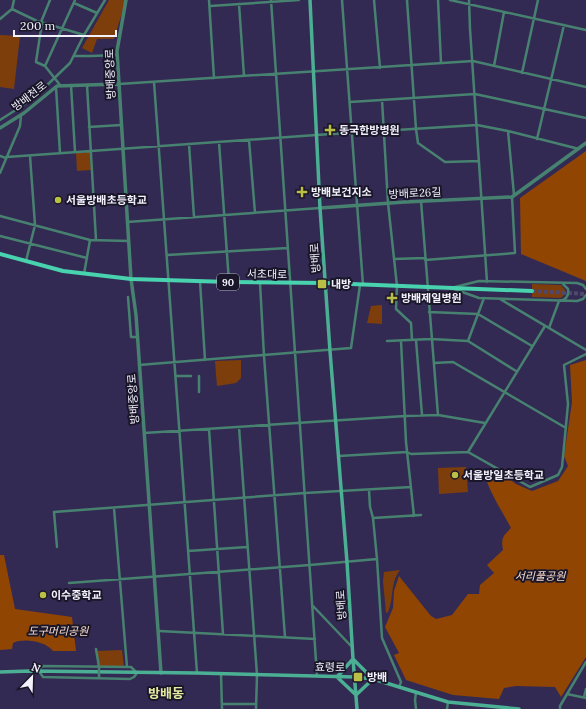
<svg xmlns="http://www.w3.org/2000/svg" width="586" height="709" font-family="Lora,'Noto Sans KR',serif">
  <rect width="100%" height="100%" fill="#332a53"/>
  <path fill="#7e3e0c" d="M109 0H126L114 39H97L92 53 82 48Z
    M0 35 20 36 14 89 0 87Z
    M90 152 91 170 77 171 76 153Z
    M532 284 561 285 565 290V294L561 298 532 297Z
    M382 305V324L367 323 371 306Z
    M241 360V378L236 383 217 386 215 361Z
    M466 467 468 492 439 494 438 468Z
    M400 570C390 582 394 599 388 612L386 613 383 581 384 572Z
    M122 650 124 667 99 666 97 651Z"/>
  <path fill="#914503" d="M586 151V281L521 254 520 198Z
    M586 360V657L561 697 555 687 516 686 504 688 499 699 453 695 406 680 394 655 399 653 385 627 393 608 394 591 399 576 431 616 436 619 452 615 468 594H479L480 585 494 573 487 565 503 550C501 538 503 536 511 528 501 509 489 492 484 472L508 478 516 484 532 491 558 481 568 466 564 456 572 402 570 365Z
    M0 555H4L15 609 72 617 76 651H53C45 641 24 638 13 643L12 649 0 650Z"/>
  <g fill="none" stroke-linecap="round" stroke-linejoin="round">
    <path stroke="#50486c" stroke-width="4" stroke-dasharray="4 2" stroke-linecap="butt" d="M532 291 586 294"/>
    <path stroke="#478270" stroke-width="2.5" d="M209 0 214 78
      M271 0 317 676
      M342 0 363 285
      M374 0 380 68
      M407 0 416 129 418 143 445 162 479 161
      M438 0 441 63
      M450 0 586 30
      M469 0 470 29 487 282
      M74 3 97 13
      M239 4 244 76
      M210 6 299 0
      M12 9 37 21 84 35
      M0 19 12 9 14 0
      M41 22 50 0
      M42 22 36 62 45 66 60 85
      M74 56H91L117 55
      M45 66 75 0
      M494 66 504 12
      M522 73 538 0
      M154 82 197 673
      M119 84 473 61 586 87
      M71 85 75 152
      M87 85 96 240
      M56 87 60 153
      M382 100 388 203 397 286 396 309 411 323 412 340
      M350 102 475 94 586 118
      M0 120 22 106 42 90 70 63 84 35 105 0
      M89 127 121 125
      M508 131 514 195
      M537 139 564 25
      M249 140 255 213
      M219 142 229 282
      M189 144 194 217
      M0 156 6 158
      M7 157 316 135 477 125 508 131 579 149
      M0 173 20 126 21 115
      M421 201 438 415
      M0 216 90 240 129 241
      M127 222 320 208
      M0 236 87 258
      M167 255 288 248
      M394 259 425 258
      M425 260 515 253 512 197
      M26 261 35 225 30 156
      M84 274 90 240
      M200 281 205 360
      M260 283 264 356 285 637
      M455 287 479 281 577 283 583 285 586 289
      M454 289 479 298 577 301 583 299 586 295
      M128 297 131 337H137
      M500 299 586 350
      M429 312 478 314 532 346
      M549 328 559 301C566 300 569 296 568 289L563 284
      M416 340 422 415
      M387 341 431 339 468 341 516 371
      M401 341 406 442 414 516
      M468 341 484 298
      M434 363 453 362 566 428
      M139 365 351 348 360 285
      M176 376H191
      M199 376V392
      M239 427 257 675 256 709
      M209 429 223 634
      M144 433 405 416 438 415 485 423
      M468 452 545 326
      M339 456 407 452 411 454 468 452 530 487 558 475 562 467 568 404 564 365 586 354
      M369 490 370 507 373 518 377 559 382 638 401 682 399 687
      M114 508 127 667
      M373 518 421 515
      M57 547 54 512 305 493 411 487
      M188 551 247 547
      M69 583 310 565 377 559
      M313 606 352 647
      M159 631 315 639
      M96 649 99 667
      M42 666 131 667 137 673 134 677 130 679 43 677 39 671Z
      M221 674 222 709
      M567 694 586 698
      M584 697 586 689
      M222 704H256
      M416 709 415 700 416 692
      M447 709 448 702
      M560 709V706L586 662"/>
    <path stroke="#478270" stroke-width="3.5" d="M126 0 117 51 131 279 136 315 161 673
      M0 128 24 113 57 86 118 84
      M320 208 405 202 512 197 586 143"/>
    <path stroke="#4baf93" stroke-width="3.5" d="M310 0 320 208 330 351 347 562 353 659 357 709
      M353 659 373 679 356 695 337 677Z
      M0 672 30 671 197 673 355 677 373 679 448 702 519 709"/>
    <path stroke="#48d2ae" stroke-width="4" d="M0 254 63 271 131 279 229 282 326 283 532 291"/>
    <path stroke="#478270" stroke-width="2.5" d="M99 668V677"/>
  </g>
  <g fill="#bac045" stroke="#1a1629" stroke-width="1.5">
    <path d="M328 124h4v4h4v4h-4v4h-4v-4h-4v-4h4z"/>
    <path d="M300 186h4v4h4v4h-4v4h-4v-4h-4v-4h4z"/>
    <circle cx="58" cy="200" r="4"/>
    <rect x="317" y="279" width="10" height="10" rx="2"/>
    <path d="M390 292h4v4h4v4h-4v4h-4v-4h-4v-4h4z"/>
    <circle cx="455" cy="475" r="4"/>
    <circle cx="43" cy="595" r="4"/>
    <rect x="353" y="672" width="10" height="10" rx="2"/>
  </g>
  <g text-anchor="middle" dominant-baseline="central" stroke-width="4" stroke-linejoin="round" paint-order="stroke">
    <rect fill="#1a1629" stroke="#b1afbd" stroke-width="1" x="217" y="274" width="22" height="16" rx="3"/>
    <g font-size="10" font-weight="bold" fill="#f2f1fc">
      <text x="228" y="282">90</text>
    </g>
    <g font-size="11" fill="#f2f1fc" stroke="#1a1629">
      <text transform="translate(110 74) rotate(-92)">방배중앙로</text>
      <text transform="translate(29 96) rotate(-38)">방배천로</text>
      <text transform="translate(415 193) rotate(-3)">방배로26길</text>
      <text transform="translate(315 258) rotate(-94)">방배로</text>
      <text transform="translate(267 274) rotate(1)">서초대로</text>
      <text transform="translate(133 399) rotate(-94)">방배중앙로</text>
      <text transform="translate(341 605) rotate(-94)">방배로</text>
      <text transform="translate(330 667) rotate(1)">효령로</text>
    </g>
    <g font-size="11" font-weight="bold" fill="#f2f1fc" stroke="#1a1629" text-anchor="start">
      <text x="339" y="130">동국한방병원</text>
      <text x="311" y="192">방배보건지소</text>
      <text x="66" y="200">서울방배초등학교</text>
      <text x="331" y="284">내방</text>
      <text x="401" y="298">방배제일병원</text>
      <text x="463" y="475">서울방일초등학교</text>
      <text x="51" y="595">이수중학교</text>
      <text x="367" y="677">방배</text>
    </g>
    <g font-size="11" font-style="italic" fill="#f6dbcb" stroke="#1a1629">
      <text x="540" y="576">서리풀공원</text>
      <text x="58" y="631">도구머리공원</text>
    </g>
    <g font-size="13" font-weight="bold" fill="#e5eb9c" stroke="#1a1629">
      <text x="166" y="693">방배동</text>
    </g>
  </g>
  <g transform="translate(32 677) rotate(23)" stroke="#1a1629" stroke-width="3" paint-order="stroke">
  <path d="M0-3L7 15L0 10L-7 15Z" fill="#f2f1fc"/>
  <text y="-6" font-size="11" font-weight="bold" text-anchor="middle" fill="#f2f1fc">N</text>
  </g>
  <path d="M14 30v6h102v-6" fill="none" stroke="#f2f1fc" stroke-width="2"/>
  <text x="20" y="30" font-size="12" fill="#f2f1fc" stroke="#1a1629" stroke-width="3" paint-order="stroke">200 m</text>
</svg>
